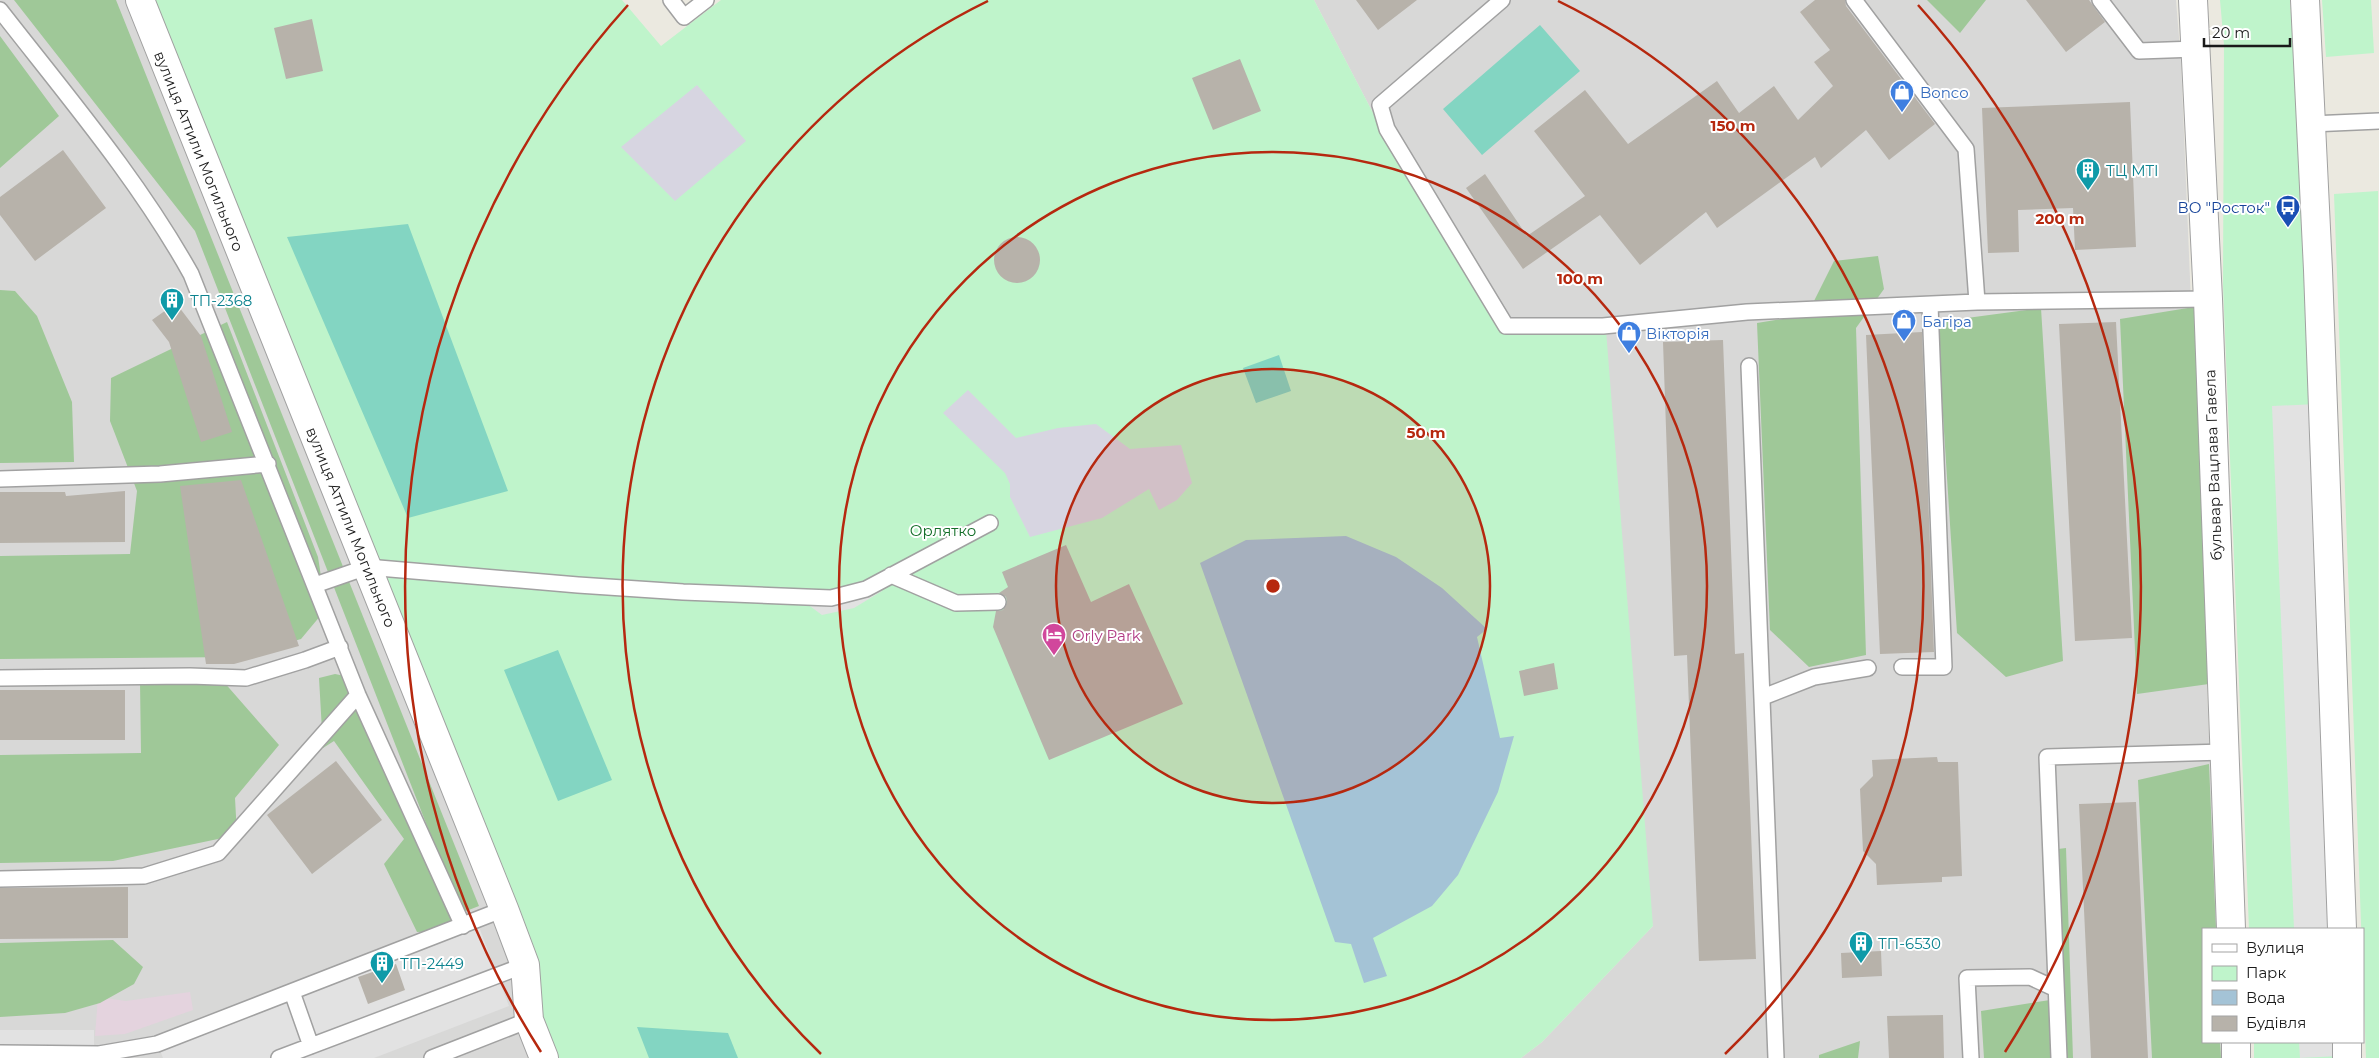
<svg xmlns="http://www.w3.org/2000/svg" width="2379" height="1058" font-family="Montserrat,sans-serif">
  <rect width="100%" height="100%" fill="#ebe9e0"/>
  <path fill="#d8d8d7" d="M0 0H145L547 1058H0Z
    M1314 0H2176L2181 62 2217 929H2203V1042H2222L2223 1058H1521L1542 1042 1653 926 1503 330 1383 132Z"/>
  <path fill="#e4d3de" d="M190 992 193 1010 125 1034 95 1036 98 997 126 1001Z"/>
  <path fill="#9fc898" d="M14 0H116L479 906 461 913 195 231Z
    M1927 0H1986L1960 33Z
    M0 36 59 116 0 168Z
    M1878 256 1884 289 1856 328 1866 655 1809 667 1770 630 1757 323 1807 315 1834 261Z
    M0 290 15 291 37 316 72 402 74 462 0 463Z
    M2194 307 2216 683 2137 694 2120 319Z
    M2041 308 2063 661 2006 677 1957 633 1937 322Z
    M227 322 318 557 326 609 301 639 239 657 0 659V556L130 554 137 491 110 421 111 378Z
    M216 673 279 745 235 798 237 835 113 861 0 863V755L141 753 140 682Z
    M335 674 360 679 455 920 451 931 417 932 384 864 404 839 334 741 323 748 319 678Z
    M2209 764 2216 929H2203V1042H2220L2221 1058H2152L2138 780Z
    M2066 848 2073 1058H1984L1981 1011 2050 1000 2042 851Z
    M113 940 143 967 134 984 100 1003 65 1013 0 1017V943Z
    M1860 1041 1858 1058H1819V1055Z"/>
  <path fill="#bff4cb" d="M145 0H622L661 46 721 0H1314L1383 132 1503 329 1606 330 1653 926 1542 1042 1521 1058H547Z
    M2220 0H2290L2317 404 2335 929H2249L2223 285 2224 45Z
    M2322 0H2371L2374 53 2326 57Z
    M2378 191 2379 1058H2366L2334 194Z
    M2254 1042H2339L2340 1058H2254Z"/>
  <path fill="#83d5c2" d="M1540 25 1580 71 1482 155 1443 109Z
    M408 224 508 491 408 518 287 237Z
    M1279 355 1291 391 1256 403 1243 368Z
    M558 650 612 780 558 801 504 670Z
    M637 1027 728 1033 738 1058H649Z"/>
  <path fill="#e2e2e2" d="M2317 404 2335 929H2294L2272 406Z
    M877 583 882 591 854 608 822 615 803 601Z
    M479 927 509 1006 374 1058H163L160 1050Z
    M0 1030H94V1058H0Z
    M2299 1042H2339V1056L2300 1058Z"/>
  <path fill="#d7d5e1" d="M697 85 746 141 675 201 621 147Z
    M968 390 1016 438 1058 428 1096 424 1130 449 1181 445 1192 483 1177 500 1159 510 1149 489 1102 518 1030 537 1010 497V484L1005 473 943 413Z"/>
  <path fill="#a4c3d6" d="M1346 536 1396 557 1442 588 1487 629 1477 637 1500 738 1514 736 1498 792 1458 875 1432 906 1373 938 1387 976 1364 983 1351 944 1335 942 1200 563 1246 540Z"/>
  <path fill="#b7b2aa" d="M1356 0H1417L1378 30Z
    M1815 0H1845L1846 6 1935 124 1889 160 1866 130 1821 168 1815 157 1717 228 1706 212 1640 265 1600 215 1523 269 1466 188 1485 174 1527 236 1585 196 1534 131 1585 90 1628 144 1717 81 1739 113 1774 86 1798 120 1833 86 1814 62 1830 50 1800 12Z
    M2026 0H2089L2105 22 2066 52Z
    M312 19 323 71 286 79 274 28Z
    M1240 59 1261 111 1213 130 1192 78Z
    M2130 102 2136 247 2075 250 2073 208 2018 210 2019 252 1988 253 1982 108Z
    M63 150 106 208 35 261 0 215V197Z
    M994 260a23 23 0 1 1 46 0a23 23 0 1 1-46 0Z
    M176 303 201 336 232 432 201 442 169 342 152 320Z
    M2116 322 2132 638 2075 641 2059 324Z
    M1922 332 1934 652 1880 654 1866 335Z
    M1723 340 1735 654 1744 653 1756 959 1699 961 1687 655 1674 656 1663 342Z
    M241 480 299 646 234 664H206L180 486Z
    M125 491V542L0 543V492H65L66 496Z
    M1066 545 1091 602 1129 584 1183 704 1049 760 993 627 996 611 1003 610 1007 602 1006 597 999 593 1008 587 1002 572Z
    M1554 663 1558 689 1524 696 1519 671Z
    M0 690H125V740H0Z
    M1937 757 1938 762H1958L1962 876 1942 877V882L1877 885 1876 864 1863 851 1860 789 1873 776 1872 760Z
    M336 761 382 820 312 874 267 815Z
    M2136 802 2148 1058H2091L2079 804Z
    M128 887V938L0 939V888Z
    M1881 951 1882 976 1842 978 1841 953Z
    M396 964 405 990 368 1004 358 977Z
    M1943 1015 1944 1058H1889L1887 1016Z"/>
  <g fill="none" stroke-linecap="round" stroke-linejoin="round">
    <defs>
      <path id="service" d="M671 0 684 17 706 0
        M1502 0 1380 105 1387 129 1506 326H1603L1747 312 1977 302 2208 299
        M1854 0 1966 149 1977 302
        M2100 0 2139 51 2196 49
        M0 10C67 96 138 179 191 274L358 695 463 926
        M2311 124 2379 121
        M1749 366 1776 1058
        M0 479 160 474 268 464
        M891 575 956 603 998 602
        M315 585 367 567 578 585 683 592 831 598 866 589 990 523
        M1902 667H1944L1930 305
        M0 678 190 676 246 678 305 660 340 647
        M1763 697 1814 677 1868 668
        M0 879 144 876 218 853 358 695
        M292 992 311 1046
        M0 1053 99 1054 157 1044 504 909
        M279 1058 525 965
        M432 1058 529 1020
        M1971 1058 1967 978 2030 977 2056 989
        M2059 1058 2047 757 2224 752"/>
      <path id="minor" d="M140 0 504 909 525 965 529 1020 544 1058
        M2193 0 2208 299 2231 929
        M2236 1042V1058"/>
      <path id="tertiary" d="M2305 0 2318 270 2342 929
        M2347 1042V1058"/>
    </defs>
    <use href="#service" stroke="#a1a1a1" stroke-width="18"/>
    <use href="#minor" stroke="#a1a1a1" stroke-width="30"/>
    <use href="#tertiary" stroke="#a1a1a1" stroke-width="30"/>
    <use href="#service" stroke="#fff" stroke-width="15"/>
    <use href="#minor" stroke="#fff" stroke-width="28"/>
    <use href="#tertiary" stroke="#fff" stroke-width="28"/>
  </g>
  <circle cx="1273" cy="586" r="217" fill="#b6280f" fill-opacity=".12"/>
  <g fill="none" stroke="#b6280f" stroke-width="2.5">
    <circle cx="1273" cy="586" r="217"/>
    <circle cx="1273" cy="586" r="434"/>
    <path d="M821 1054A651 651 0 0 1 988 1M1558 1A651 651 0 0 1 1725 1054"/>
    <path d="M541 1052A868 868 0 0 1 628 5M1918 5A868 868 0 0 1 2005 1052"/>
  </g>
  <defs>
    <symbol id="shop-pin" viewBox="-11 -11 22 30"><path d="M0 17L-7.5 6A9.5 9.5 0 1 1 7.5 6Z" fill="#3f7fe0" stroke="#fff"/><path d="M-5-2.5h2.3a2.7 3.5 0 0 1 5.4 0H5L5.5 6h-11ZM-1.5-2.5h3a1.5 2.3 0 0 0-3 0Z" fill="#fff"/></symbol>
    <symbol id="building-pin" viewBox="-11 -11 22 30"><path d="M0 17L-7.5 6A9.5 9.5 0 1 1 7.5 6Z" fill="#0f9aa8" stroke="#fff"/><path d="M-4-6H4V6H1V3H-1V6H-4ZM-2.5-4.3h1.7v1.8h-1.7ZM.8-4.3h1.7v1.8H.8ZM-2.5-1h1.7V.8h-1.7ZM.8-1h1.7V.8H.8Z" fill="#fff"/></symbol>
    <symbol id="bus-pin" viewBox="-11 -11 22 30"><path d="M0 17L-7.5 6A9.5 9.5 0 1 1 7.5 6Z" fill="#1a4fb4" stroke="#fff"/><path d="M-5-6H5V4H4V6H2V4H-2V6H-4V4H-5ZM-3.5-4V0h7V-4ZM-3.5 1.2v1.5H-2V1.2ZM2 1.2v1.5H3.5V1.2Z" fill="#fff"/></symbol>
    <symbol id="hotel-pin" viewBox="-11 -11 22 30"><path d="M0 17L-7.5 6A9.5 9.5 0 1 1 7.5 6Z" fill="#d1479c" stroke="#fff"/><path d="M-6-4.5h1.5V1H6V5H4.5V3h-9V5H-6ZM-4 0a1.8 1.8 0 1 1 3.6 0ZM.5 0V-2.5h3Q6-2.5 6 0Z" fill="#fff"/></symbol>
  </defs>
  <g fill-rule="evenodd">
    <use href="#shop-pin" x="1888" y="78" width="28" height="38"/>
    <use href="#building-pin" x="2074" y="156" width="28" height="38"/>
    <use href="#bus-pin" x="2274" y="193" width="28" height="38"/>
    <use href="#building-pin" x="158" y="286" width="28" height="38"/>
    <use href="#shop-pin" x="1890" y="307" width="28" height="38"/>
    <use href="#shop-pin" x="1615" y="319" width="28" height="38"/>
    <use href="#hotel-pin" x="1040" y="621" width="28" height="38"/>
    <use href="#building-pin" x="1847" y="929" width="28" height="38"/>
    <use href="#building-pin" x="368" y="949" width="28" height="38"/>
  </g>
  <g text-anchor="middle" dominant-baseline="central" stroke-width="4" stroke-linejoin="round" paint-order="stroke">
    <g font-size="15" fill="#366cbe" stroke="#fff" text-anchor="start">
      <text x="1920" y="92">Bonco</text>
      <text x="1922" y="321">Багіра</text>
      <text x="1646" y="333">Вікторія</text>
    </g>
    <g font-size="15" fill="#1a1a1a" stroke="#fff">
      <text transform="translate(199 151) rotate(68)">вулиця Аттили Могильного</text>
      <text transform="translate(2213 465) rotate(-92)">бульвар Вацлава Гавела</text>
      <text transform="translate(351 527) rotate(68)">вулиця Аттили Могильного</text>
    </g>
    <g font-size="15" fill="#0d838f" stroke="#fff" text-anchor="start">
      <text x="2106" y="170">ТЦ MTI</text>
      <text x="190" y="300">ТП-2368</text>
      <text x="1878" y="943">ТП-6530</text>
      <text x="400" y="963">ТП-2449</text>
    </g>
    <g font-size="15" fill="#164399" stroke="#fff" text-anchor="end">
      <text x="2270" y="207">ВО "Росток"</text>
    </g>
    <g font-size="15" fill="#136e28" stroke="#fff">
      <text x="943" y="530">Орлятко</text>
    </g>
    <g font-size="15" fill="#b23c85" stroke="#fff" text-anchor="start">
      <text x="1072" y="635">Orly Park</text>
    </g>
  </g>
  <circle cx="1273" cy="586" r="8" fill="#b6280f" stroke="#fff" stroke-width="2.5"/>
  <g font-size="15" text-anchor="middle" font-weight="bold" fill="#b6280f" stroke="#fff" stroke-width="4" stroke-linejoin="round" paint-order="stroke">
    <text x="1733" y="131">150 m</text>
    <text x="2060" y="224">200 m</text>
    <text x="1580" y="284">100 m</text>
    <text x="1426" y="438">50 m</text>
  </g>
  <rect x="2202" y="928" width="162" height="115" fill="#ffffff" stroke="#a3a3a3"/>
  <rect x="2212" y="944" width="25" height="8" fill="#ffffff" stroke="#a3a3a3"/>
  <text x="2246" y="953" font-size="15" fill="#1a1a1a">Вулиця</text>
  <rect x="2212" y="966" width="25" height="15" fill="#bff4cb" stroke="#a3a3a3"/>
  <text x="2246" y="978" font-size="15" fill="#1a1a1a">Парк</text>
  <rect x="2212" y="990" width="25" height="15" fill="#a4c3d6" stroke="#a3a3a3"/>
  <text x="2246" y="1003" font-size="15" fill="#1a1a1a">Вода</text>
  <rect x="2212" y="1016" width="25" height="15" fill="#b7b2aa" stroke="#a3a3a3"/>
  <text x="2246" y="1028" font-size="15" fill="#1a1a1a">Будівля</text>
  <path d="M2204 38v8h86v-8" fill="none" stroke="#1a1a1a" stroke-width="2.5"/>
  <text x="2212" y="38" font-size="15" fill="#1a1a1a" stroke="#ffffff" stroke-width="4" paint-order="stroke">20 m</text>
</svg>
